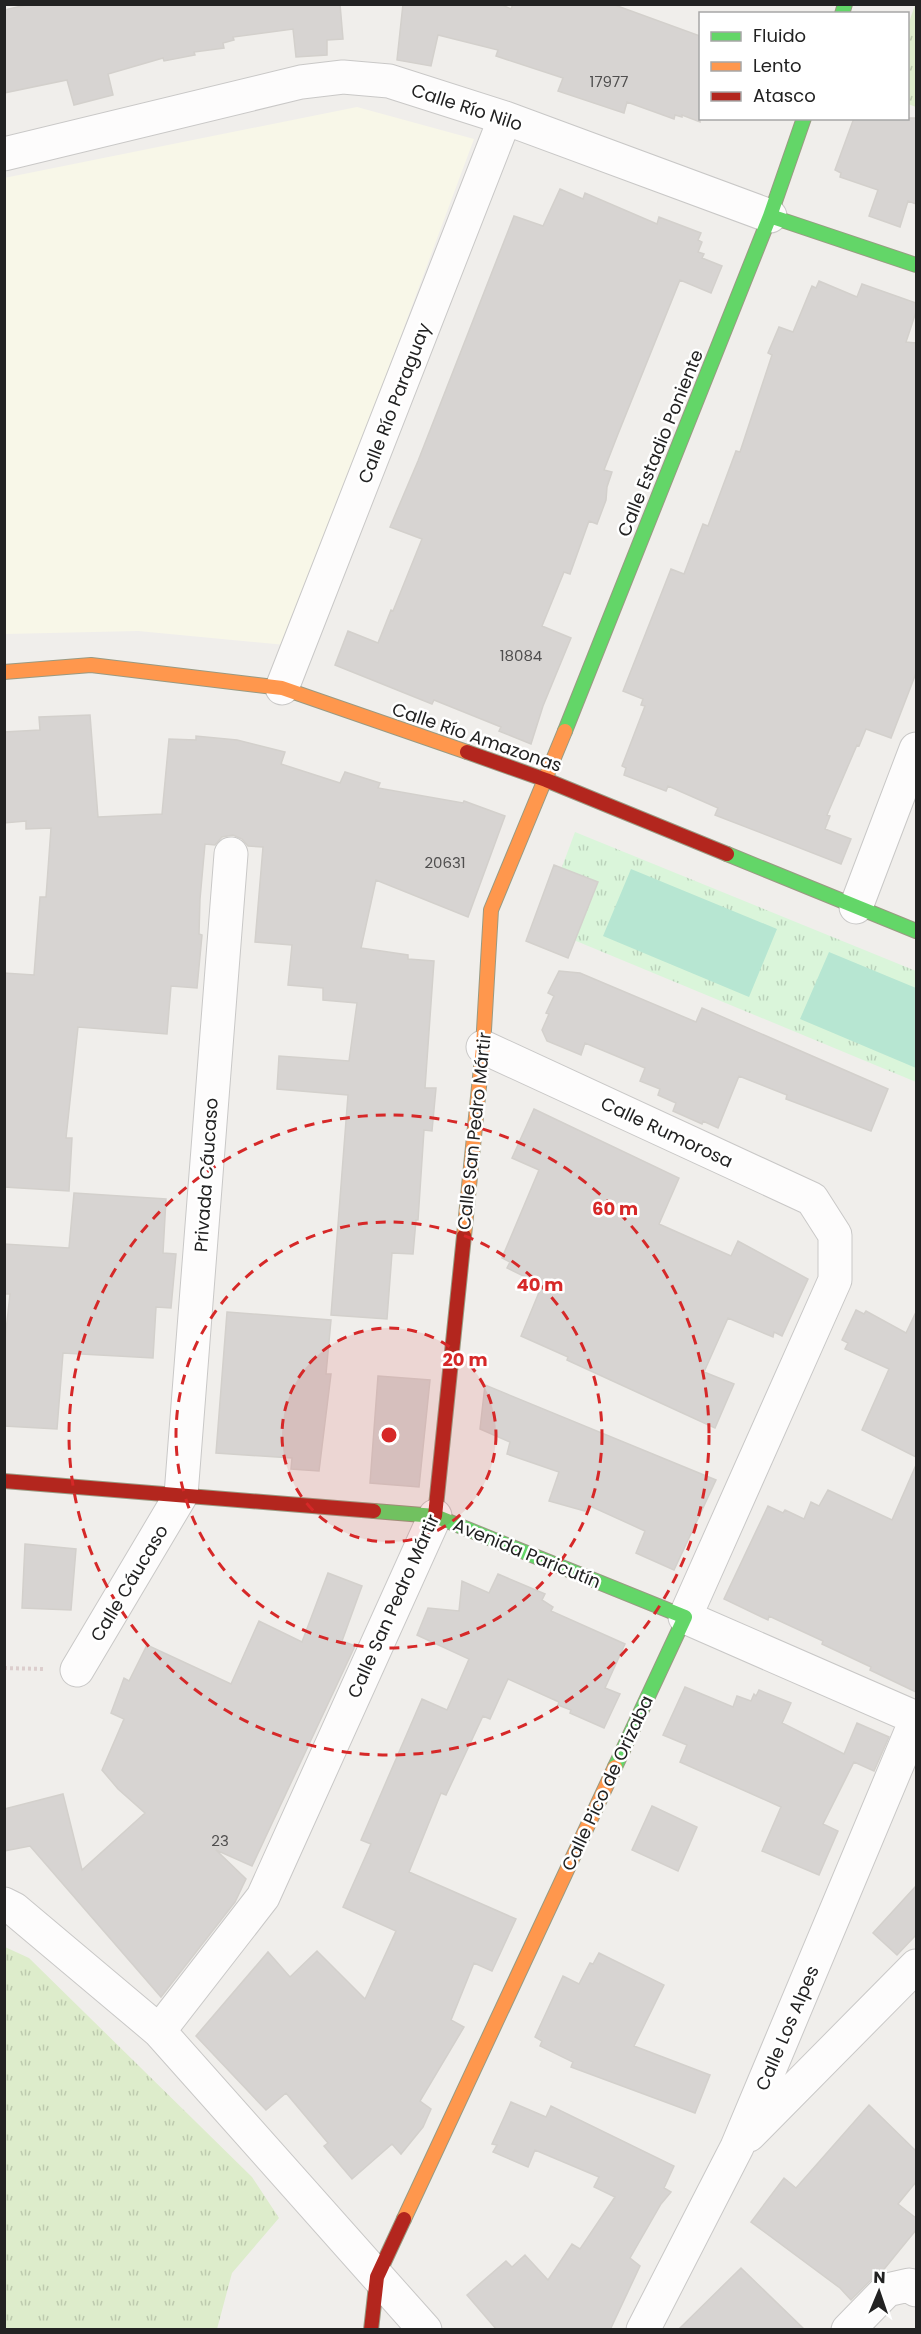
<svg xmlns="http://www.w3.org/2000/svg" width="921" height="2334" font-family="Poppins,sans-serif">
  <defs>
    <pattern id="grass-tufts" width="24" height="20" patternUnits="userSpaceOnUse" patternTransform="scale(1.5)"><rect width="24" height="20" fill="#ddeccb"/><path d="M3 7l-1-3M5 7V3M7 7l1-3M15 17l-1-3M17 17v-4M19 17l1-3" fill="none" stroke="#bdcaae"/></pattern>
    <pattern id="park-tufts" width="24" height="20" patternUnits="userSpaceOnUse" patternTransform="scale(1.5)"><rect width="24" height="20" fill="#daf5da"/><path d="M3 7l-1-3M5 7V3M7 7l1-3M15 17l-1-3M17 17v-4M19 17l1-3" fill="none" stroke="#bbd2bb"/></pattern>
  </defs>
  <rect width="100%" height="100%" fill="#f0eeeb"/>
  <path fill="#f8f7e8" d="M357 107 474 139 286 645 138 631 5 634 4 178Z"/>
  <path fill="url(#grass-tufts)" d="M915 5H916V107L908 104V25Z
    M5 1947 29 1958 252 2177 279 2218 232 2273 217 2329H5Z"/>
  <path fill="url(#park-tufts)" d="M575 832 916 971V1082L540 926Z"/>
  <path fill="#b7e6d2" d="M631 869 777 929 749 997 603 936Z
    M829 952 916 988V1068L800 1019Z"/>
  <path fill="#d7d4d2" stroke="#d3d0cc" stroke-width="1.5" d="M30 4H340L343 39 327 40V55L296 57 293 29 233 37 234 40 223 43 224 48 194 52 195 55 164 61 163 58 108 74 113 95 74 105 67 80 4 93V10Z
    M403 4H500L511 9 513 4H612L700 36V122L682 115V117L675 115 674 119 627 102 624 113 558 91 563 78 496 56 498 50 438 35 431 66 397 60Z
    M854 118H916V204L908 201 900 227 869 216 878 190 840 177 841 173 835 170Z
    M560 189 583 199 585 193 657 224 659 217 701 233 698 240 702 242 698 252 704 254 702 258 722 266 711 293 680 280 618 434 604 470 612 472 607 487 606 500 597 524 589 521 570 574 564 572 542 626 571 638 543 706 531 744 499 731 501 727 434 700 432 704 335 665 348 631 378 643 391 610 393 611 422 539 390 527 418 461 514 216 543 226Z
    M819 281 857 297 862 284 916 303V312L906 342 916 343V673L891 738 866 729 859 746 857 745 827 815 830 816 825 829 851 839 841 864 715 815 718 808 668 786 666 791 624 775 626 768 622 766 645 706 641 705 643 699 623 691 671 569 684 574 703 524 708 526 736 451 740 452 772 355 768 353 779 327 793 332 812 286 816 288Z
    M90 715 98 817 162 814 169 739 196 740V736L237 740 285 752 281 764 340 783 345 772 380 783 378 788 463 803 464 801 505 816 468 917 376 880 361 948 408 955V959L434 961 425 1088H436L432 1131 424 1130 418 1220H416L413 1254 392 1253 387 1319 331 1315 348 1095 277 1089 279 1056 349 1061 357 1003 323 1000V988L288 985 292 945 255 942 263 847 248 846 242 839 233 835 222 837 215 845 205 844 200 899 199 934 202 935 197 988 171 986 167 1034 78 1027 66 1138H72L69 1191 4 1187V973L34 975 40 897H46L51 828 26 829V821L4 823V732L40 730 39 717Z
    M554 865 598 882 568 958 526 941Z
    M559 971 580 973 696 1022 702 1008 888 1089 871 1131 786 1099 787 1095 739 1076 718 1128 703 1121 702 1124 673 1111 676 1103 658 1095 660 1089 640 1081 645 1068 585 1043 581 1055 547 1041 542 1030 549 1014 546 1013 554 996 548 993Z
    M534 1109 679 1178 659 1224 731 1256 738 1241 808 1279 782 1336 774 1332 773 1337 728 1318 704 1372 734 1384 715 1428 567 1360 568 1357 521 1336 542 1285 507 1268 510 1262 502 1258 539 1170 512 1158Z
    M74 1193 166 1199 163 1253 176 1254 171 1308 156 1307 153 1358 63 1353 57 1429 4 1426V1349L10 1294H4V1244L69 1248Z
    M856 1310 864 1314 866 1311 906 1333 916 1312V1457L862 1430 889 1369 845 1349 848 1343 842 1340Z
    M227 1312 331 1320 326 1374H331L319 1471 291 1469 292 1458 216 1453Z
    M378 1376 430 1380 419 1487 370 1483Z
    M485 1385 716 1480 674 1570 636 1553 645 1531 588 1505 585 1511 549 1501 559 1472 507 1454 510 1442 480 1429Z
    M916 1465V1692L870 1670 871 1667 822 1644 823 1641 769 1616 768 1620 724 1599 768 1506 783 1513 785 1510 804 1519 811 1502 819 1506 828 1490 892 1520Z
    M25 1544 76 1549 71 1610 22 1608Z
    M328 1573 362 1586 342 1641 355 1646 252 1866 216 1850 246 1879 235 1902 161 1997 30 1846 4 1851V1809L63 1794 82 1870 145 1813 118 1789 102 1770 124 1719 111 1713 124 1678 129 1681 147 1645 231 1684 259 1621 302 1642Z
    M498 1574 545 1594 542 1600 553 1607 551 1611 625 1644 605 1688 620 1694 604 1728 570 1713 571 1710 558 1705 559 1702 508 1679 490 1719 483 1716 446 1795 441 1793 409 1872 516 1919 492 1971 474 1963 451 2020 464 2027 420 2101 431 2109 423 2127 401 2154 392 2144 352 2179 324 2146 328 2143 286 2093 266 2110 196 2036 268 1952 290 1977 317 1951 365 1999 396 1931 343 1907 371 1844 361 1840 422 1699 447 1710 469 1659 417 1635 428 1608 459 1611 462 1581 489 1593Z
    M685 1687 733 1707 737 1696 751 1701 754 1694 756 1696 759 1690 791 1703 782 1723 844 1754 857 1723 889 1737 874 1771 854 1762 823 1824 838 1831 819 1875 762 1851 781 1807 680 1762 687 1745 663 1735Z
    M652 1806 697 1827 678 1871 632 1850Z
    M916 1886V1935L897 1955 873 1933Z
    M599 1953 664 1985 634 2046 710 2075 695 2113 571 2067 573 2062 540 2046 542 2041 535 2037 563 1976 579 1984 590 1963 593 1964Z
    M511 2102 546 2117 551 2106 674 2166 664 2188 671 2192 661 2204 630 2258 640 2266 610 2330H497L467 2295 506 2261 512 2267 525 2255 548 2280 572 2244 580 2249 615 2197 594 2187 599 2177 535 2150 528 2167 493 2152 497 2145 492 2144Z
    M869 2105 916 2151V2182L898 2204 916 2218V2230L881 2273 874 2277 851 2300 840 2288 751 2222 784 2178 796 2188Z
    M741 2268 805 2330H678Z"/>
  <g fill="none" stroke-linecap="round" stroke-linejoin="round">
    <defs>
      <path id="street" d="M4 154 301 82 343 77 389 81 505 118 770 216
        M282 688 505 118
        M856 907 916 749
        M483 1047 812 1199 835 1235V1280L685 1617 916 1718
        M77 1670 181 1495 231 854
        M4 1904 14 1909 159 2031 425 2330
        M159 2031 263 1897 435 1516
        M749 2135 916 1966
        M643 2330 737 2147 916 1720
        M848 2330 887 2290 909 2285 916 2290"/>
      <path id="fast" d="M842 14 845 4
        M770 216 916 265
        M565 731 770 216 804 118
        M727 854 916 931
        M374 1511 435 1516 685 1617 615 1767"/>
      <path id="slow" d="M4 672 91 665 282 688 467 752
        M464 1236 483 1047 491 910 565 731
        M404 2219 615 1767"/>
      <path id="jam" d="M467 752 546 780 727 854
        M4 1481 374 1511
        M435 1516 464 1236
        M371 2330 377 2277 404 2219"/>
    </defs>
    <use href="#street" stroke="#c9c8c7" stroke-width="35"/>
    <use href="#fast" stroke="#999a82" stroke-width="16"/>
    <use href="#slow" stroke="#999a82" stroke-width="16"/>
    <use href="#jam" stroke="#999a82" stroke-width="16"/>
    <path stroke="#dccecd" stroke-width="4" stroke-dasharray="3 3" stroke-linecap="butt" d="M4 1668 43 1669"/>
    <use href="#street" stroke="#fdfcfc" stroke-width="33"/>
    <use href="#fast" stroke="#63d668" stroke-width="14"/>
    <use href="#slow" stroke="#ff974d" stroke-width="14"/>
    <use href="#jam" stroke="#b3261e" stroke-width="14"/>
  </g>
  <circle cx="389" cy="1435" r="107" fill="#d62828" fill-opacity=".12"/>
  <g fill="none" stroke="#d62828" stroke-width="3" stroke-dasharray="10 8">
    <circle cx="389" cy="1435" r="107"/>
    <circle cx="389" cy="1435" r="213"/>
    <circle cx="389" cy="1435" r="320"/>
  </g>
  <g text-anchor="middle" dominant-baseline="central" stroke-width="5" stroke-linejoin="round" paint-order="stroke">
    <g font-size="15" fill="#4f4e4e">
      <text x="609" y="81">17977</text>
      <text x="521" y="655">18084</text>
      <text x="445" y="862">20631</text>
      <text x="220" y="1840">23</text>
    </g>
    <g font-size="18" fill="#222" stroke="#fff">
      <text transform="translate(467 107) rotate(18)">Calle Río Nilo</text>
      <text transform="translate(394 403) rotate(-69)">Calle Río Paraguay</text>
      <text transform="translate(660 443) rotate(-68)">Calle Estadio Poniente</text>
      <text transform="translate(477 737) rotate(19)">Calle Río Amazonas</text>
      <text transform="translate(474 1131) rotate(-84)">Calle San Pedro Mártir</text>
      <text transform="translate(667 1132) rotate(25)">Calle Rumorosa</text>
      <text transform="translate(206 1175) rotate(-86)">Privada Cáucaso</text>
      <text transform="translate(527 1553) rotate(22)">Avenida Paricutín</text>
      <text transform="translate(129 1583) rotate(-59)">Calle Cáucaso</text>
      <text transform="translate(393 1606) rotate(-66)">Calle San Pedro Mártir</text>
      <text transform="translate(607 1783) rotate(-65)">Calle Pico de Orizaba</text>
      <text transform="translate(787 2028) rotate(-67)">Calle Los Alpes</text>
    </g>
  </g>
  <circle cx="389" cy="1435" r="9" fill="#d62828" stroke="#fff" stroke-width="3"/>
  <g font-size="18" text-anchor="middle" font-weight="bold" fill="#d62828" stroke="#fff" stroke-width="5" stroke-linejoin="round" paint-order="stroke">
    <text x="615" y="1215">60 m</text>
    <text x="540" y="1291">40 m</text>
    <text x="465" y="1366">20 m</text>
  </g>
  <rect width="921" height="2334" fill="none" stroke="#222222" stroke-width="12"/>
  <rect x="699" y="12" width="210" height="108" fill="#ffffff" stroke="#a7a7a7" stroke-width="1.5"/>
  <rect x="711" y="32" width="30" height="9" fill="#63d668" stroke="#a7a7a7" stroke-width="1.5"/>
  <text x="753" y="42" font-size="18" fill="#222222">Fluido</text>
  <rect x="711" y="62" width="30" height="9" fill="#ff974d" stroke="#a7a7a7" stroke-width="1.5"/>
  <text x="753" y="72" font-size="18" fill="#222222">Lento</text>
  <rect x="711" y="92" width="30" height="9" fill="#b3261e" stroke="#a7a7a7" stroke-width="1.5"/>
  <text x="753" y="102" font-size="18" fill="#222222">Atasco</text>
  <g transform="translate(879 2292) rotate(2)" stroke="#ffffff" stroke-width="4.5" paint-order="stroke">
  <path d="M0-4.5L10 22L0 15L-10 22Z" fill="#222222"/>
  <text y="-9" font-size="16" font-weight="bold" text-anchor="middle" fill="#222222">N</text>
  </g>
</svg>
